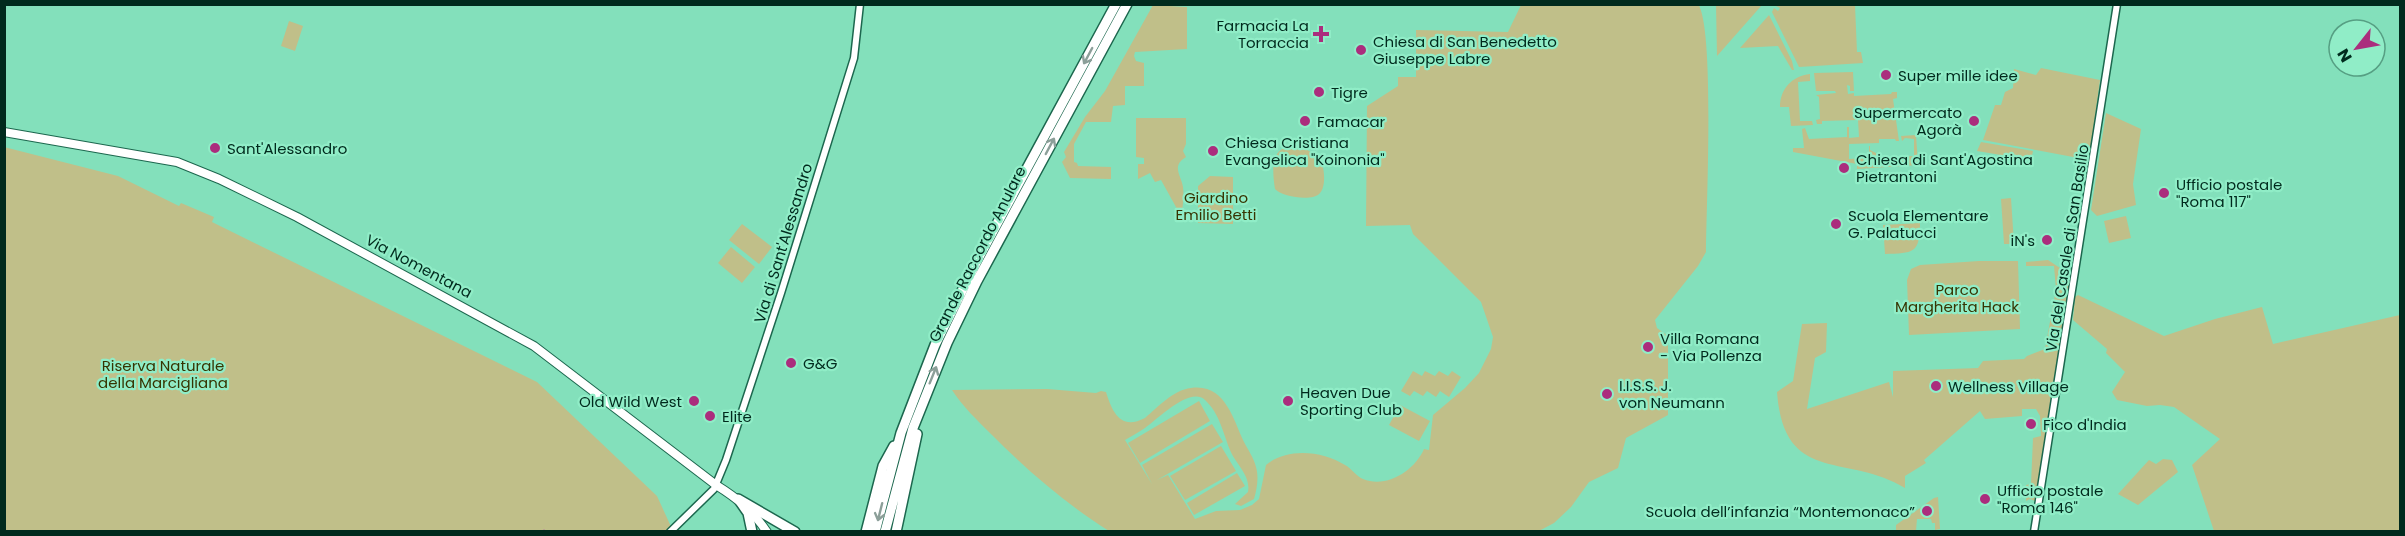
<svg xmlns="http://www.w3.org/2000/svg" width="2405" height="536" font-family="Poppins,sans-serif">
  <rect width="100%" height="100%" fill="#83e0bb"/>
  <path fill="#c0bf89" d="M1698 4C1715 28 1706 212 1706 252L1698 266 1655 320 1657 328 1668 336V415L1626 438 1618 468 1589 482 1571 507 1554 523 1537 532 1109 531C1066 504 1028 471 992 435 978 421 963 407 952 390L1047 389 1096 393 1101 391 1106 392C1112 411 1120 431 1145 418 1158 407 1173 390 1191 388 1225 383 1233 419 1244 442 1248 450 1254 458 1256 467 1259 477 1257 489 1254 499L1241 506 1235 504 1248 492C1251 475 1236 465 1230 450 1223 433 1220 414 1205 400 1190 386 1158 419 1145 428 1139 432 1132 436 1125 440L1152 484 1142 465 1212 424 1223 442 1157 480 1168 475 1195 519 1216 511 1240 510 1252 505 1259 499 1266 465C1287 447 1323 451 1345 465 1351 468 1356 476 1363 479 1387 489 1415 470 1424 449L1429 450 1433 415 1465 388 1479 373 1491 349 1493 337 1481 302 1413 234 1410 225 1366 226 1367 106 1398 86V77H1416V30L1508 32 1521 5Z
    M1153 5 1187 7V49L1135 52 1134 56 1136 61 1144 63V86H1125V105L1113 106 1111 122H1086L1074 144V162L1077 163 1078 166 1111 167V179L1070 178 1062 162 1066 157 1064 152 1085 117 1105 91Z
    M1716 5H1762L1717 56Z
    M1777 5H1855L1857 52H1861L1863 63 1799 67 1772 12 1774 8 1778 11 1780 8 1776 6Z
    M1769 15 1792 61 1794 70H1792L1778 46 1740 48Z
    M289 21 303 26 295 51 281 46Z
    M2041 68 2100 80 2089 160 1983 140 1995 105H2001L2005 92 2013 88 2014 69 2036 75Z
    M1853 72 1854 91H1850V86L1847 85 1848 94 1854 93V96L1891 94 1892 92H1897V98L1893 99 1899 141H1896L1895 139H1879V143L1849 144V159L1869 158V146H1870V150L1876 153V158L1914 156V139L1905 138 1902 141 1901 136 1916 135 1918 165 1857 169V164L1793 152V148H1804L1802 129 1805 128 1809 139 1847 137V127H1849V138L1859 137 1858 120 1822 121V124H1817L1816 120 1820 119 1819 97 1816 95 1836 93 1835 91H1816L1814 73Z
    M1810 74V81L1798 82 1800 121H1812L1813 125 1791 126 1789 107H1780C1780 89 1792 76 1810 74Z
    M2106 113 2141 129 2133 184 2136 205 2097 216 2091 210Z
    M1136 118H1186V144L1183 151 1186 157C1171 166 1181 175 1183 187 1184 195 1183 208 1181 216L1161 180 1155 182 1150 173 1138 179V164H1144V158L1136 157Z
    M1981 142 2033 151 2031 160 1977 151Z
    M4 147 118 176 179 206 181 203 214 217 212 222 537 382 657 496 673 531H5Z
    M1284 148 1307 150 1319 156C1324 164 1327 185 1320 193 1313 202 1282 197 1275 189 1273 176 1270 154 1284 148Z
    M1210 176 1233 177V224L1198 223V186Z
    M2011 198 2014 244H2004L2001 199Z
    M2126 216 2131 238 2109 243 2104 221Z
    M1920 223C1920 254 1913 253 1885 254L1883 225Z
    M742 224 772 247 759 264 729 240Z
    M731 247 755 267 742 283 718 263Z
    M2048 260 2063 270 2069 284 2035 501 2030 499 2026 501V485L2031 484 2033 438 2041 436 2040 416 2036 409H2022V416L1985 419 1980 411 1924 460 1926 463 1905 476V488C1847 452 1784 486 1777 392L1793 381 1802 324 1827 323 1826 352 1815 358 1807 409 1889 382 1893 397V371L1978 368 1983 361 2024 359 2027 356 2045 349 2056 289 2054 266H2026V262Z
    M1979 261H2018L2020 329 1909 335 1907 280 1911 269 1920 265Z
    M2078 295 2164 336 2215 319 2262 307 2273 344 2400 315V531H2214L2192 465 2220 439 2174 407 2160 405 2147 406 2117 400 2112 392 2125 372 2106 353 2107 349 2073 320 2075 297Z
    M1413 371 1422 376 1425 371 1435 376 1439 371 1448 376 1452 371 1461 377 1449 397 1440 391 1436 397 1427 391 1423 396 1414 391 1410 396 1401 391Z
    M1199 401 1210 421 1140 463 1128 443Z
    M1400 405 1430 421 1419 441 1389 425Z
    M1221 446 1236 471 1185 500 1170 476Z
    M2163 459 2172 460 2178 472 2138 505 2118 494 2149 460 2156 464Z
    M1237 473 1245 486 1194 515 1187 503Z
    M1938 497 1940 529 1935 530V523H1932L1931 519H1917L1916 531H1896V525L1934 498Z"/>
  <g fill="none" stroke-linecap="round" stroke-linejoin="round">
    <path stroke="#b9819f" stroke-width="1.5" d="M544 530 546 532"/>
    <defs>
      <path id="tertiary" d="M670 532 714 489 726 460 781 293 854 58 860 4
        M2034 532 2117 4"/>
      <path id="secondary" d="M4 132 177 162 219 179 297 217 534 346 716 485C737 498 753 511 767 532"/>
      <path id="motorway" d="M738 499 795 532
        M739 500 748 513 752 532
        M866 532 883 466 894 446
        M875 532 901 433 935 345 979 257 1116 4
        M885 532 913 428 947 343 977 281 1127 4
        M896 532 917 434"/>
    </defs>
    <use href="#tertiary" stroke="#1c674e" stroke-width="9"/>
    <use href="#secondary" stroke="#1c674e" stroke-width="10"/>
    <use href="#motorway" stroke="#1c674e" stroke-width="12"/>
    <use href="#tertiary" stroke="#fff" stroke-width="6"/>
    <use href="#secondary" stroke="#fff" stroke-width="8"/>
    <use href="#motorway" stroke="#fff" stroke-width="9"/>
  </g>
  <defs><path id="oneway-shaft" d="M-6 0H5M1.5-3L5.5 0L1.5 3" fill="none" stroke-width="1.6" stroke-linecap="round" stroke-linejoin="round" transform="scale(1.5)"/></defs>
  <g stroke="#8c9f99">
    <use href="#oneway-shaft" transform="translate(1088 56) rotate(118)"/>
    <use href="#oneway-shaft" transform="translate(1050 146) rotate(-62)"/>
    <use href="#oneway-shaft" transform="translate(933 375) rotate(-68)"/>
    <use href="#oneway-shaft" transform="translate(880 512) rotate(104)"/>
  </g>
  <g fill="#ab2d7d" stroke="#90edc7" stroke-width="2">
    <path d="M1318 25h6v6h6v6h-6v6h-6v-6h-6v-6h6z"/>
    <circle cx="1361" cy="50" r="6"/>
    <circle cx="1886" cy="75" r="6"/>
    <circle cx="1319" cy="92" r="6"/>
    <circle cx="1305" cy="121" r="6"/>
    <circle cx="1974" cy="121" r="6"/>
    <circle cx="215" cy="148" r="6"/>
    <circle cx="1213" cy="151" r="6"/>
    <circle cx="1844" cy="168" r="6"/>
    <circle cx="2164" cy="193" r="6"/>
    <circle cx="1836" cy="224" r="6"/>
    <circle cx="2047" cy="240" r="6"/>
    <circle cx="1648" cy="347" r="6"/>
    <circle cx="791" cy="363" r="6"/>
    <circle cx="1936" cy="386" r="6"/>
    <circle cx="1607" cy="394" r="6"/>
    <circle cx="694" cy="401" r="6"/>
    <circle cx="1288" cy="401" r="6"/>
    <circle cx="710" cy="416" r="6"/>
    <circle cx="2031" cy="424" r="6"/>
    <circle cx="1985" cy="499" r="6"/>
    <circle cx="1927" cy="511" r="6"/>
  </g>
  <g text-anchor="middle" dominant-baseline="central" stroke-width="4.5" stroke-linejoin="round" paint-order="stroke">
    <g font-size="15" fill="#002a1d" stroke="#90edc7" text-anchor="start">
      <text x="1309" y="25" text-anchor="end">Farmacia La<tspan x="1309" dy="17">Torraccia</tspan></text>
      <text x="1373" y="41">Chiesa di San Benedetto<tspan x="1373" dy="17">Giuseppe Labre</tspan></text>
      <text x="1898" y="75">Super mille idee</text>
      <text x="1331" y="92">Tigre</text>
      <text x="1962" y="112" text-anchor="end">Supermercato<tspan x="1962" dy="17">Agorà</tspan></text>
      <text x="1317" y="121">Famacar</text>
      <text x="1225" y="142">Chiesa Cristiana<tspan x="1225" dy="17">Evangelica "Koinonia"</tspan></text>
      <text x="227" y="148">Sant'Alessandro</text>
      <text x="1856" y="159">Chiesa di Sant'Agostina<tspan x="1856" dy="17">Pietrantoni</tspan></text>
      <text x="2176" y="184">Ufficio postale<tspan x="2176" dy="17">"Roma 117"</tspan></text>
      <text x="1848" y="215">Scuola Elementare<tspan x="1848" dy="17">G. Palatucci</tspan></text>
      <text x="2035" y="240" text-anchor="end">iN's</text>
      <text x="1660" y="338">Villa Romana<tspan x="1660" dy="17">- Via Pollenza</tspan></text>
      <text x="803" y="363">G&amp;G</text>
      <text x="1619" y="385">I.I.S.S. J.<tspan x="1619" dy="17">von Neumann</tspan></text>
      <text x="1948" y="386">Wellness Village</text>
      <text x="1300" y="392">Heaven Due<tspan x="1300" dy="17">Sporting Club</tspan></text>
      <text x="682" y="401" text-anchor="end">Old Wild West</text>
      <text x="722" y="416">Elite</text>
      <text x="2043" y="424">Fico d'India</text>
      <text x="1997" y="490">Ufficio postale<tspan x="1997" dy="17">"Roma 146"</tspan></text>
      <text x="1915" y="511" text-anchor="end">Scuola dell’infanzia “Montemonaco”</text>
    </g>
    <g font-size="15" fill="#373402" stroke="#90edc7">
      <text x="1216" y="197">Giardino<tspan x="1216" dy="17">Emilio Betti</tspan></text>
      <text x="1957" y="289">Parco<tspan x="1957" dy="17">Margherita Hack</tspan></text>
      <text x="163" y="365">Riserva Naturale<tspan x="163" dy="17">della Marcigliana</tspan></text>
    </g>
    <g font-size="15" fill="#002a1d" stroke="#90edc7">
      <text transform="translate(783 243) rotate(-73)">Via di Sant'Alessandro</text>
      <text transform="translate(2067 248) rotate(-81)">Via del Casale di San Basilio</text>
      <text transform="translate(977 254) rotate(-63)">Grande Raccordo Anulare</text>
      <text transform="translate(419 266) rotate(28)">Via Nomentana</text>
    </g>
  </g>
  <rect width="2405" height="536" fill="none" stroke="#002a1d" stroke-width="12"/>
  <g transform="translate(2357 48) rotate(239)"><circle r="28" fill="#90edc7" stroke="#569f83" stroke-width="1.5"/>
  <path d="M0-4.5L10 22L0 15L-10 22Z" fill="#ab2d7d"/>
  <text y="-9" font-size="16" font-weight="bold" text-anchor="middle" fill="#002a1d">N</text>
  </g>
</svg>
